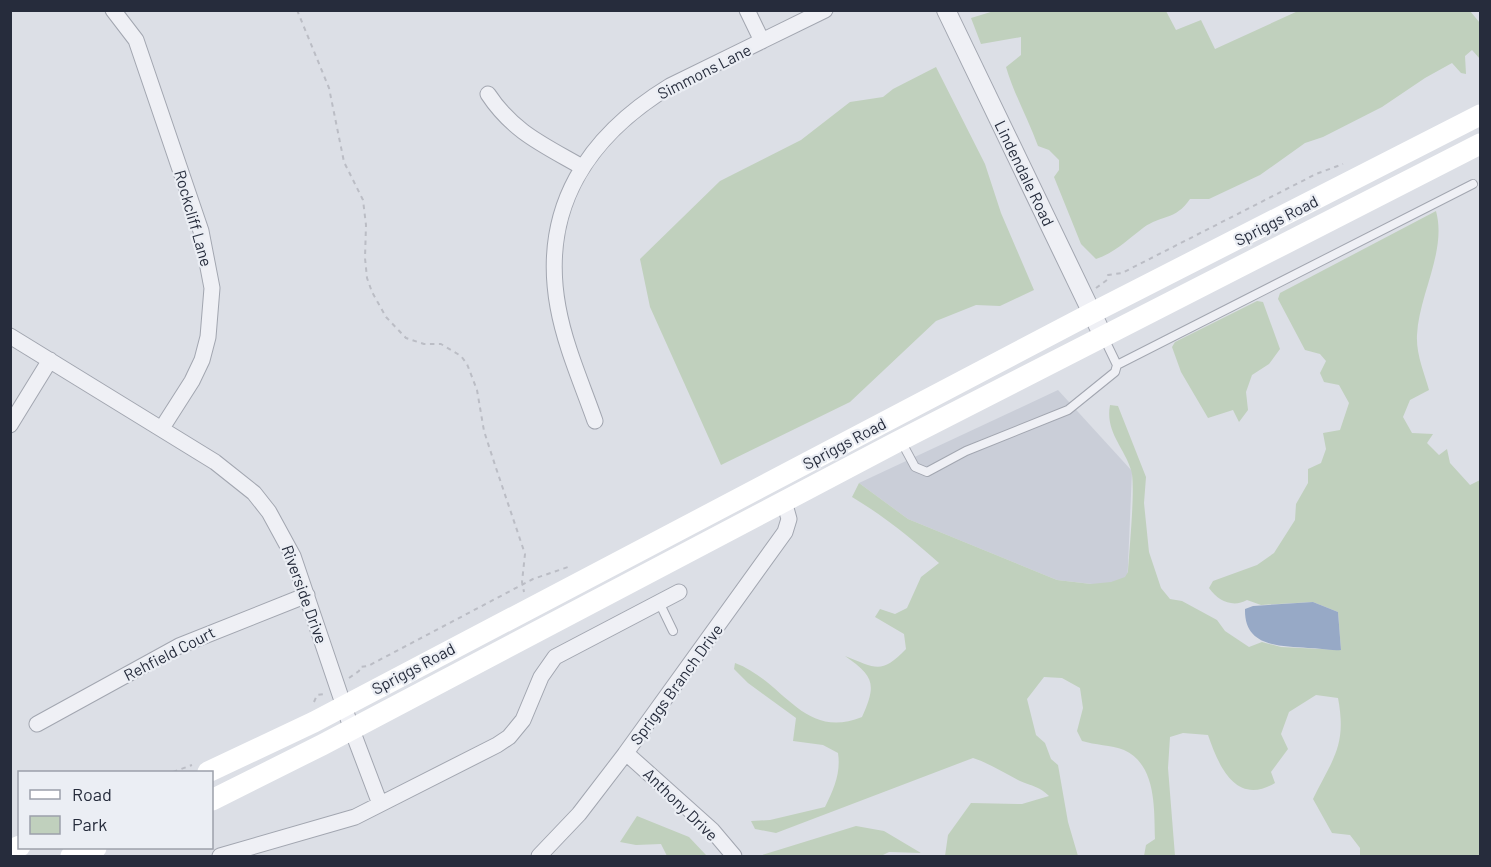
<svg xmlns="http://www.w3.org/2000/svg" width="1491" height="867" font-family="Barlow,sans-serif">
  <rect width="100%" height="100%" fill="#dcdfe6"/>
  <path fill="#caced8" d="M1058 390 1132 471 1127 588 1057 580 908 519 859 483Z"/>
  <path fill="#c0d0bd" d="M994 11H1166L1176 30 1201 20 1215 49 1298 11H1470L1480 23V59L1472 50 1465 56 1466 74 1461 73 1452 63 1425 78 1382 107 1323 137 1305 143 1260 175 1209 199H1190C1175 221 1162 214 1143 228 1127 240 1116 252 1096 259L1081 244 1054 177 1059 170V160L1049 150 1038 146C1028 119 1014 94 1006 67L1021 55V37L981 44 971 18Z
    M936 67 985 164 1001 213 1034 290 1000 306 976 305 936 321 850 402 721 465 650 307 640 259 720 181 801 140 850 102 883 97 893 89Z
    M1436 211C1447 251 1419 294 1417 335 1416 354 1424 372 1429 390L1410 400 1403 417 1412 433 1433 434 1427 443 1439 455 1447 449 1450 463 1470 485 1480 480V856H1360V848L1350 835 1332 833 1313 799C1333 758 1347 746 1338 698L1316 695 1289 712 1281 734 1288 749 1271 772 1275 783C1236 806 1219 767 1208 735L1183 733 1170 737 1168 768 1175 856H1144L1146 845 1155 839C1154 810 1157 765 1124 750 1111 745 1095 745 1082 741L1077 731 1083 708 1080 688 1062 678 1044 677 1027 699 1036 735 1045 743 1051 759 1058 765 1068 822 1078 856H945L948 835 971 803 1022 804 1049 796C1040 787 1032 786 1020 781 1004 773 991 764 973 758L776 833 755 829 751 821 770 820 825 807C834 789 841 773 838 753L823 745 793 741 796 718 748 683 734 669 735 663C784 681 803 741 862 717 877 684 874 676 845 656 876 668 881 675 906 649L904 634 875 617 880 609 895 614 907 608 921 577 939 563C911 538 884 516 852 497L859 483 908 519 1057 580 1091 584 1111 582 1125 577 1128 572C1129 553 1136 483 1131 470 1124 447 1105 432 1110 405L1118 406 1146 477 1144 503 1149 552 1161 588 1170 599 1182 601 1217 620 1225 631 1249 647 1262 642 1281 647 1341 650 1338 612 1313 602 1261 605 1247 600C1233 608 1218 601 1209 588L1213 581 1257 565 1274 553 1295 520 1296 504 1308 483V469L1321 463 1326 449 1323 433 1340 430 1349 403 1339 385 1324 382 1320 373 1326 361 1320 354 1305 350 1278 299 1280 293Z
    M1257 301 1263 302 1280 349 1269 364 1252 375 1246 392 1248 410 1239 422 1233 410 1208 418 1181 372 1172 347 1175 342Z
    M637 816 689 837 706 855 667 856 661 844 636 845 620 842Z
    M856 826 884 831 921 853 889 852 881 856H759Z"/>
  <path fill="#97a9c6" d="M1313 602 1338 612 1341 650C1330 651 1319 648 1308 648 1279 646 1244 647 1245 609L1253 606Z"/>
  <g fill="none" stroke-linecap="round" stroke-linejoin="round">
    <defs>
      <path id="service" d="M1104 338 1117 365 1473 184
        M901 441 915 467 927 472 966 451 1068 410 1115 372 1117 365
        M659 602 673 631"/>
      <path id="minor" d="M113 10 136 40 201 231 212 288 208 337 202 360 192 381 162 428
        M747 10 762 41
        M488 94C513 132 544 145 582 167
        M10 336 215 462 254 493 269 512 293 556 352 730 380 804
        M595 421C582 384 565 346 558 307 540 208 588 136 670 86L825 10
        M10 425 50 360
        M37 724 179 646 307 595
        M626 753 712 830 734 856
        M220 856 355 817 497 745 509 737 523 720 541 677 555 657 679 592
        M539 856 579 814 625 754 785 532 789 519 784 501"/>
      <path id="tertiary" d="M946 10 1103 336"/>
    </defs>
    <use href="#service" stroke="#a2a6b0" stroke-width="10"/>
    <use href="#minor" stroke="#a2a6b0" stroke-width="17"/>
    <use href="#tertiary" stroke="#a2a6b0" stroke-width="20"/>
    <path stroke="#bbbdc5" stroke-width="2" stroke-dasharray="4.5 4.5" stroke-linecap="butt" d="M297 10 329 88 344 162 363 200 366 225 365 258 367 278 372 292 386 317 406 338 424 344H441L461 356 467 364 477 390 484 431 495 465 525 554 522 582 524 592
      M1096 288 1107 280 1108 275 1122 273 1316 174 1343 164
      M349 678 359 671 360 667 368 666 533 579 571 566
      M314 702 317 695 324 694
      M173 772 192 765"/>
    <use href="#service" stroke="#eff0f5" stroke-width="8"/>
    <use href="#minor" stroke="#eff0f5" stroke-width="15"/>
    <use href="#tertiary" stroke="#eff0f5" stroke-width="18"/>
    <path stroke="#fff" stroke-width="21" d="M208 772 314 722 1092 313 1480 115
      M212 800 322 745 895 443 1480 144
      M10 850 20 846
      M71 856 96 848"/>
  </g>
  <g text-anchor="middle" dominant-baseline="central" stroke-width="4.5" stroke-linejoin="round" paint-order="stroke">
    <g font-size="16" fill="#262c3c" stroke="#ebeef4">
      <text transform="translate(704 71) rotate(-27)">Simmons Lane</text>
      <text transform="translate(1025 173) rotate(64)">Lindendale Road</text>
      <text transform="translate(194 218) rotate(74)">Rockcliff Lane</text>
      <text transform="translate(1276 220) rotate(-27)">Spriggs Road</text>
      <text transform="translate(844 443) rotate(-28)">Spriggs Road</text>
      <text transform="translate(305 594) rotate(70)">Riverside Drive</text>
      <text transform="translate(169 653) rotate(-27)">Rehfield Court</text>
      <text transform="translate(413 668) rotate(-28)">Spriggs Road</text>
      <text transform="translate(676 684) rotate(-54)">Spriggs Branch Drive</text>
      <text transform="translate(681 804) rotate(44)">Anthony Drive</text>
    </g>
  </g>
  <rect width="1491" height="867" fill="none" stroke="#262c3c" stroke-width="24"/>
  <rect x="18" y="771" width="195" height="78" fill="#ebeef4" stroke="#9ca0aa" stroke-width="1.5"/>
  <rect x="30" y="790" width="30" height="9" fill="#ffffff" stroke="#9ca0aa" stroke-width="1.5"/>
  <text x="72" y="801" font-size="18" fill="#262c3c">Road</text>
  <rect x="30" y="816" width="30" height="18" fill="#c0d0bd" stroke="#9ca0aa" stroke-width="1.5"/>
  <text x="72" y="831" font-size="18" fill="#262c3c">Park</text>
</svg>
